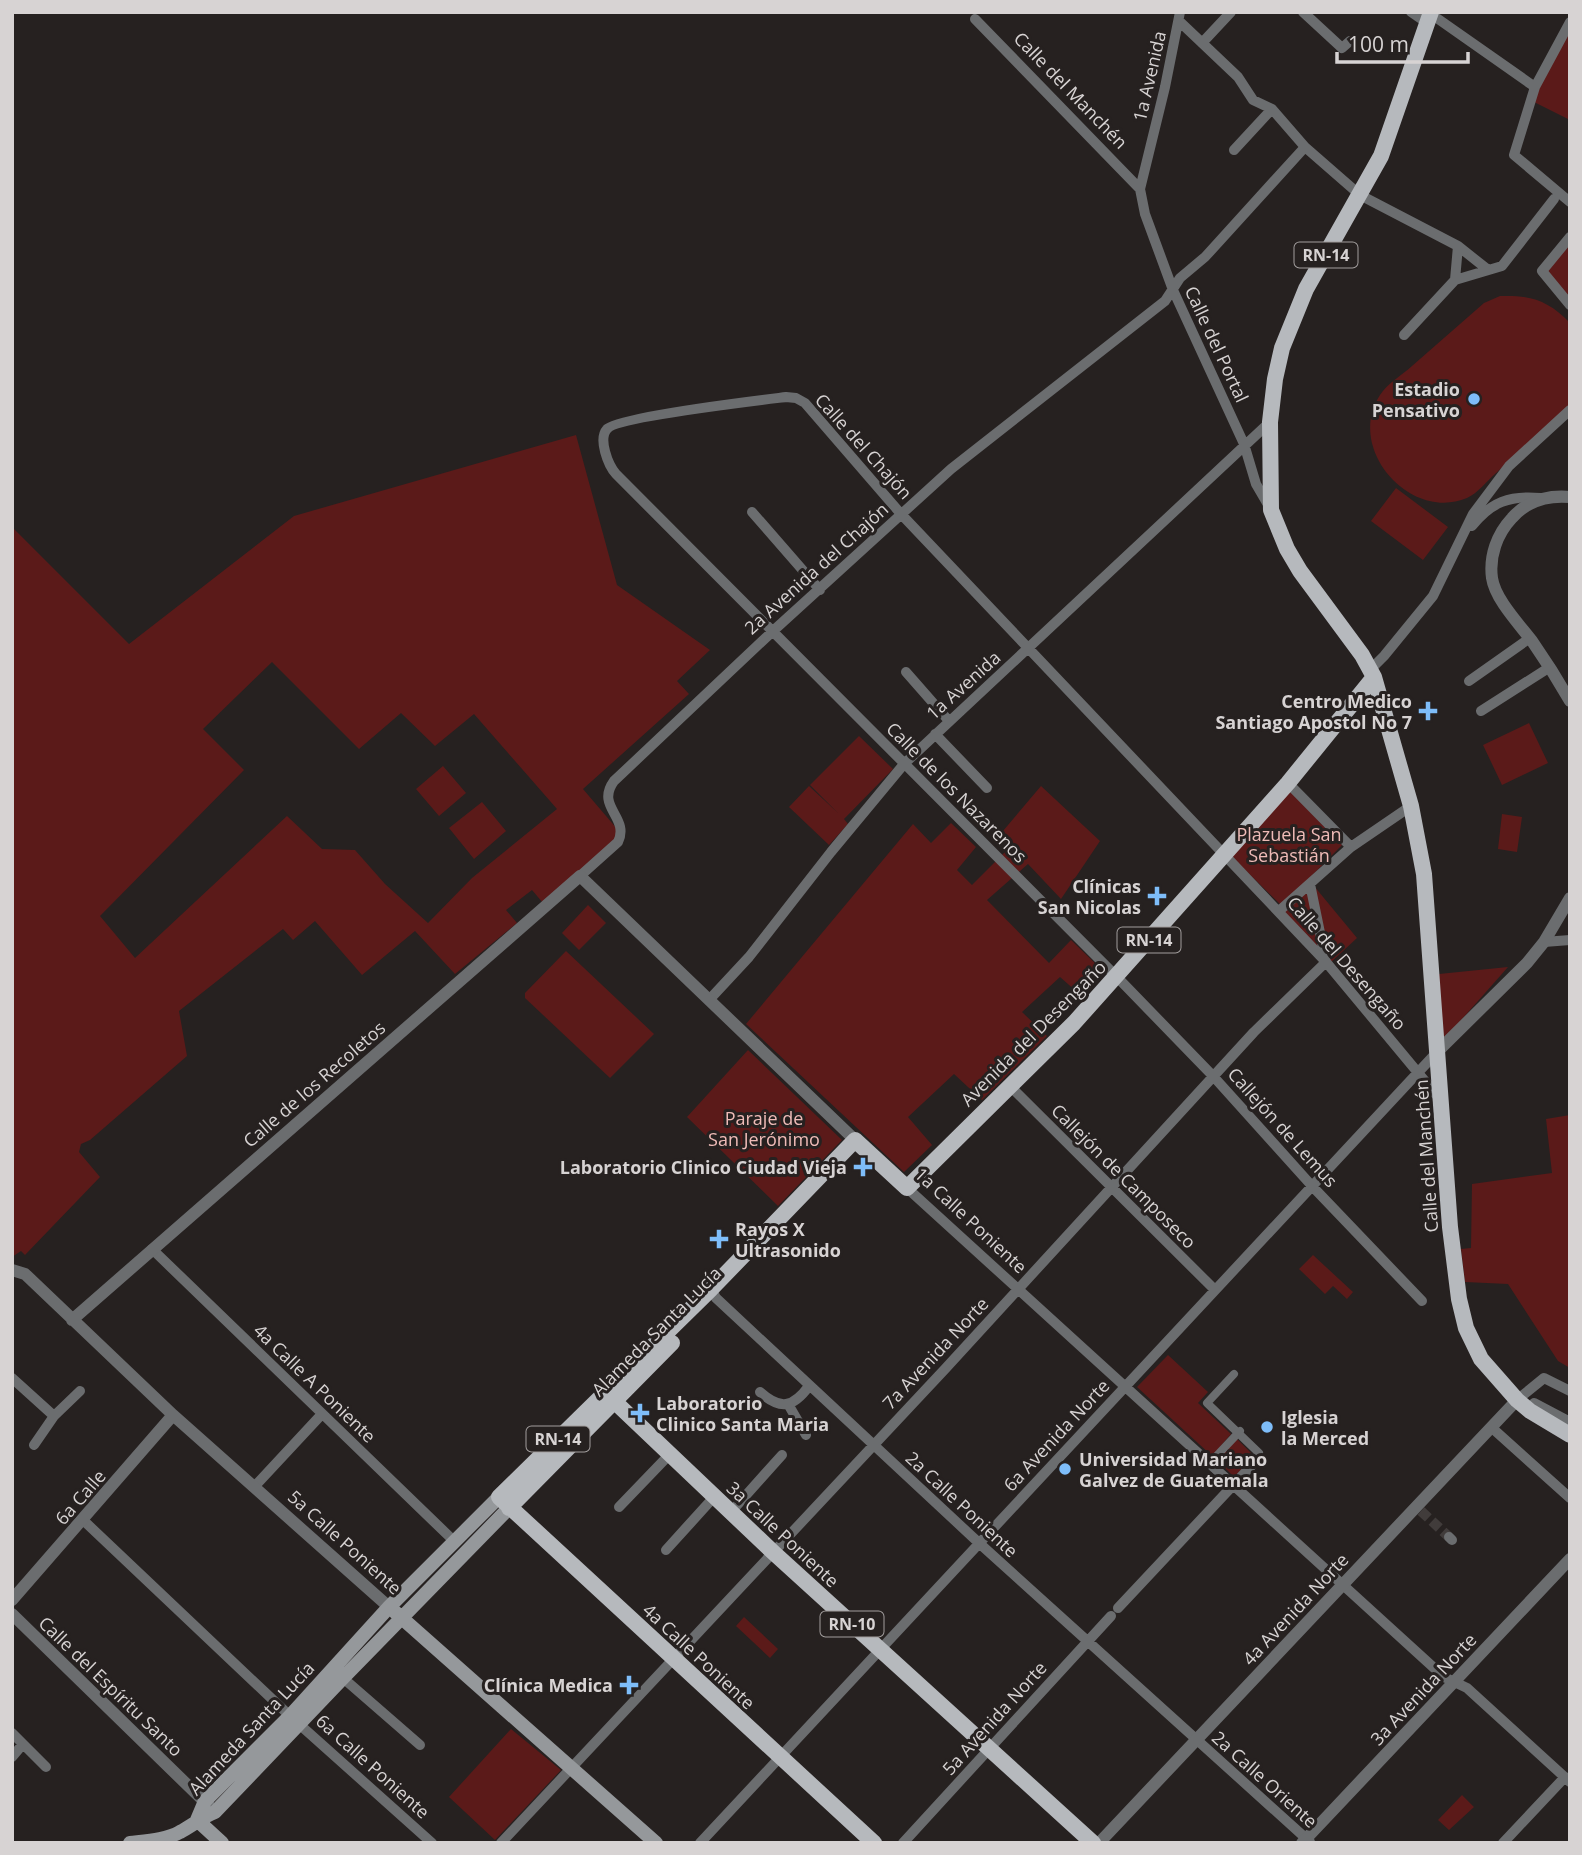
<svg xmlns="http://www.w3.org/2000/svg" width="1582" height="1855" font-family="'Open Sans',sans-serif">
  <rect width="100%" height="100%" fill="#262120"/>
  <path fill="#5b1a19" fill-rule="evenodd" d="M1570 31V120L1534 102 1544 76Z
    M1570 242V298L1546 269Z
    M1500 296C1530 295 1548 300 1570 323V405C1545 428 1520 451 1495 474 1487 481 1478 493 1467 498 1410 522 1345 448 1380 395 1387 384 1402 375 1412 366 1436 345 1460 324 1484 303Z
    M576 435 617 585 710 650 677 681 689 694 583 789 618 830 616 839 543 903 532 890 506 910 517 923 455 974 415 931 362 975 315 921 293 940 283 929 179 1011 187 1056 90 1140 81 1144 79 1152 100 1177 25 1255 21 1251 12 1257V527L129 644 294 516ZM272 662 359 749 401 713 435 746 474 714 557 809 472 878 428 923 385 884 355 850 322 849 287 816 135 958 100 916 244 770 203 729Z
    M1396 488 1448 527 1423 560 1371 521Z
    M1529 723 1548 763 1502 785 1483 745Z
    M859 736 893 769 844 819 848 824 829 845 789 807 809 786 838 813 810 785Z
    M443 766 466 793 439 816 416 789Z
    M1041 786 1100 841 1061 899 1028 864 987 900 1049 963 1071 940 1102 970 1077 992 1060 977 1022 1012 1047 1036 982 1100 954 1074 908 1117 932 1145 904 1172 746 1024 913 824 931 843 951 823 976 847 957 870 972 885 1008 849 997 838Z
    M1287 788 1342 845 1282 906 1230 855Z
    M482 802 506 831 474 859 449 828Z
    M1502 814 1522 817 1517 852 1498 849Z
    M1314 886 1357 938 1328 965Z
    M1308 889 1322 954 1284 911Z
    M588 905 606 923 579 950 562 933Z
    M566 951 654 1034 610 1078 525 998V993Z
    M1508 967 1440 1044 1439 974Z
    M748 1050 842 1140 778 1206 687 1117Z
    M1570 1115V1368L1558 1361 1508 1284 1465 1282 1461 1249 1471 1248 1472 1184 1552 1173 1546 1119Z
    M1313 1255 1353 1292 1347 1299 1333 1286 1325 1294 1299 1269Z
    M1168 1355 1208 1392 1198 1403 1231 1434 1212 1456 1137 1387Z
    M1237 1439 1254 1456 1234 1477 1217 1460Z
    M744 1617 778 1649 770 1658 736 1626Z
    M511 1729 561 1770 495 1840 449 1797Z
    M1462 1795 1474 1807 1449 1830 1438 1820Z"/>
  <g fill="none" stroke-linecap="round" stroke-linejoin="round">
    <path stroke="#413c3b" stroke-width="10" stroke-dasharray="10 5" stroke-linecap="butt" d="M1421 1511 1449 1537"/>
    <path stroke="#6b6d6f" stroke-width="8" d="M1234 1374 1207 1403 1259 1453 1252 1461 1254 1463
      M1209 1464 1240 1431"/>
    <path stroke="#6b6d6f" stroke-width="10" d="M1180 12 1165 87 1140 189 1145 214 1173 290 1244 444 1256 484 1270 508
      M1303 12 1342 48 1350 41
      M1411 12 1427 23
      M1431 14 1535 87
      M975 19 1140 189
      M1179 21 1238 77 1253 100 1272 109 1305 147 1360 195 1458 246 1487 269
      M1570 22 1535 87 1514 155 1570 202
      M1202 43 1231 12
      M1234 150 1272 109
      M1570 237 1542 271 1570 305
      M1455 280 1502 266 1554 199
      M1404 335 1455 280 1458 246
      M752 512 820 590
      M1472 526C1491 502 1510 495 1540 498
      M1370 670 1384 656 1433 596 1473 514 1509 466 1570 410
      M906 672 949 721
      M1469 681 1530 638
      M1481 711 1550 667
      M935 734 987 788
      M1288 783 1351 847
      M580 876 618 842C630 817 595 807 614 781L773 631 951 469 1165 301 1180 278 1205 257 1305 147
      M1279 911 1351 847 1411 806
      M1544 942 1570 940
      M709 1000 749 957 831 852 904 764 1270 422
      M1009 1085 1215 1290
      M907 1188 1444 1677 1467 1688 1570 1782
      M152 1249 455 1542
      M711 1289 716 1298 979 1543 1310 1842
      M1422 1301 1312 1186 1213 1076 1117 977 616 474C608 465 598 439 607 429 616 417 762 400 786 397L796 398 805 403 901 514 1326 962 1439 1098
      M12 1378 54 1416
      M760 1392C780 1410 793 1408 809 1386
      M1517 1400 1544 1378 1570 1391
      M788 1404 806 1435
      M1530 1411 1534 1403 1570 1422
      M1491 1427 1570 1498
      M34 1445 54 1416 80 1391
      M254 1487 322 1414
      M619 1507 670 1454
      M731 1512 782 1455
      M83 1520 290 1716 432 1843
      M1449 1537 1452 1540
      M666 1550 714 1497
      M1118 1608 1254 1463
      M343 1678 420 1745
      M12 1733 46 1767
      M12 1757 23 1744
      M501 1843 945 1369 1254 1032 1326 962 1310 884
      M700 1843 1438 1051
      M903 1843 1111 1616
      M1503 1843 1565 1777"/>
    <path stroke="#6b6d6f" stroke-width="12" d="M1570 497C1547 495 1527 501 1512 518 1497 534 1489 556 1492 578 1495 599 1519 624 1532 641 1546 661 1558 680 1570 701
      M1438 1051 1527 963 1544 942 1570 898
      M12 1270 25 1274 173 1415 389 1607
      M72 1320 580 876 855 1140
      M12 1600 173 1415
      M12 1614 210 1807
      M1099 1843 1517 1400
      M1302 1843 1570 1559"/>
    <path stroke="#95989b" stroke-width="14" d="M395 1612 656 1843
      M197 1820 205 1801 290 1716 389 1607 499 1497
      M197 1820 222 1843
      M130 1843C147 1841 166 1840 180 1832 193 1825 202 1817 215 1812L343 1678 509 1508"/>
    <path stroke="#b6b9bd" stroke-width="16" d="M1431 12 1381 156 1306 289 1282 348 1275 379 1270 422 1271 510 1287 549 1300 571 1362 655 1374 677 1411 806 1424 874 1450 1227 1459 1299 1466 1328 1481 1359 1517 1400 1530 1411 1570 1435
      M607 1391 614 1401 774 1553 1093 1843
      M509 1508 672 1343
      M874 1843 499 1497 711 1289 855 1140 907 1188 1074 1023 1288 783 1374 677"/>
  </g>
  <g fill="#7ebdf9" stroke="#262120" stroke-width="2.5">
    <circle cx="1474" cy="399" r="7"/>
    <path d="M1424.5 700.5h7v7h7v7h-7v7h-7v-7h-7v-7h7z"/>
    <path d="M1153.5 885.5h7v7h7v7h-7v7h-7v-7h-7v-7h7z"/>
    <path d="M859.5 1156.5h7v7h7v7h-7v7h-7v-7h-7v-7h7z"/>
    <path d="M715.5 1228.5h7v7h7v7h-7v7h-7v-7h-7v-7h7z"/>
    <path d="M636.5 1402.5h7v7h7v7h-7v7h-7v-7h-7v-7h7z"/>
    <circle cx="1267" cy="1427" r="7"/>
    <circle cx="1065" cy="1469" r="7"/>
    <path d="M625.5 1674.5h7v7h7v7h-7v7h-7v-7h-7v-7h7z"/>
  </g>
  <g text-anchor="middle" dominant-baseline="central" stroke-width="6" stroke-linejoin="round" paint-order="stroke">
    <g fill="#262120" stroke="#a29e9d" stroke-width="2">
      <rect x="1294.5" y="242.5" width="63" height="25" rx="5"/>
      <rect x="1117.5" y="927.5" width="63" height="25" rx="5"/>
      <rect x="526.5" y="1426.5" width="63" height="25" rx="5"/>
      <rect x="820.5" y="1611.5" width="63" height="25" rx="5"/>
    </g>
    <g font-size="16" font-weight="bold" fill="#d7d3d3">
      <text x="1326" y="255">RN-14</text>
      <text x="1149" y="940">RN-14</text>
      <text x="558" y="1439">RN-14</text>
      <text x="852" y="1624">RN-10</text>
    </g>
    <g font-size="18" fill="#d7d3d3" stroke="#262120">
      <text transform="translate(1149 76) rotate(-77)">1a Avenida</text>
      <text transform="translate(1071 90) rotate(46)">Calle del Manchén</text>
      <text transform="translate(1217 344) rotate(65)">Calle del Portal</text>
      <text transform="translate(864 446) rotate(48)">Calle del Chajón</text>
      <text transform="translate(816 568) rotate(-42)">2a Avenida del Chajón</text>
      <text transform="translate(963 685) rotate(-42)">1a Avenida</text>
      <text transform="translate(957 792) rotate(45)">Calle de los Nazarenos</text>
      <text transform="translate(1347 963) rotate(49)">Calle del Desengaño</text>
      <text transform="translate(1033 1033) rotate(-45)">Avenida del Desengaño</text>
      <text transform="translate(314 1084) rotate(-41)">Calle de los Recoletos</text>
      <text transform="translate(1283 1127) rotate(48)">Callejón de Lemus</text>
      <text transform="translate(1426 1156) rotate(-94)">Calle del Manchén</text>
      <text transform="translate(1124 1176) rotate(45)">Callejón de Camposeco</text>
      <text transform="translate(971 1220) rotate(43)">1a Calle Poniente</text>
      <text transform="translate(656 1331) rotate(-45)">Alameda Santa Lucía</text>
      <text transform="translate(935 1353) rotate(-47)">7a Avenida Norte</text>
      <text transform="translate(315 1383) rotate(44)">4a Calle A Poniente</text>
      <text transform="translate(1056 1435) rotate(-47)">6a Avenida Norte</text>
      <text transform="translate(80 1497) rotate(-49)">6a Calle</text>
      <text transform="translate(962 1504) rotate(43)">2a Calle Poniente</text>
      <text transform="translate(783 1534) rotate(43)">3a Calle Poniente</text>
      <text transform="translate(345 1542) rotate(42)">5a Calle Poniente</text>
      <text transform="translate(1295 1609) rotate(-47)">4a Avenida Norte</text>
      <text transform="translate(699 1656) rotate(43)">4a Calle Poniente</text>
      <text transform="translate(111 1686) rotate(44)">Calle del Espíritu Santo</text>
      <text transform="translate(1423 1689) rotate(-47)">3a Avenida Norte</text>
      <text transform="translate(994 1718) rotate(-48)">5a Avenida Norte</text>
      <text transform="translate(251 1728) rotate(-47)">Alameda Santa Lucía</text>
      <text transform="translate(373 1766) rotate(42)">6a Calle Poniente</text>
      <text transform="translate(1265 1779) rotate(42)">2a Calle Oriente</text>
    </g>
    <g font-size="18" font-weight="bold" fill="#d7d3d3" stroke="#262120" text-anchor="end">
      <text x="1460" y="389">Estadio<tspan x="1460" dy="21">Pensativo</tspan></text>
      <text x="1412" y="701">Centro Medico<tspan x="1412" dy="21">Santiago Apostol No 7</tspan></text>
      <text x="1141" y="886">Clínicas<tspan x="1141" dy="21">San Nicolas</tspan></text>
      <text x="847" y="1167">Laboratorio Clinico Ciudad Vieja</text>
      <text x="735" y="1229" text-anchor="start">Rayos X<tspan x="735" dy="21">Ultrasonido</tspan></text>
      <text x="656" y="1403" text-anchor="start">Laboratorio<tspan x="656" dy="21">Clinico Santa Maria</tspan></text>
      <text x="1281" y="1417" text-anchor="start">Iglesia<tspan x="1281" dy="21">la Merced</tspan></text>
      <text x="1079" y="1459" text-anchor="start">Universidad Mariano<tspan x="1079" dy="21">Galvez de Guatemala</tspan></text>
      <text x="613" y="1685">Clínica Medica</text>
    </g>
    <g font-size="18" fill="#efbbb7" stroke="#262120">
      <text x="1289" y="834">Plazuela San<tspan x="1289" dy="21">Sebastián</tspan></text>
      <text x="764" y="1118">Paraje de<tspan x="764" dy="21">San Jerónimo</tspan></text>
    </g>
  </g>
  <rect width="1582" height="1855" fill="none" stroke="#d7d3d3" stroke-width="28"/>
  <path d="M1337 52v10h131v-10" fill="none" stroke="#d7d3d3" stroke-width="3.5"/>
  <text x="1348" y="52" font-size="21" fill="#d7d3d3" stroke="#262120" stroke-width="5" paint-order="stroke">100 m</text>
</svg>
